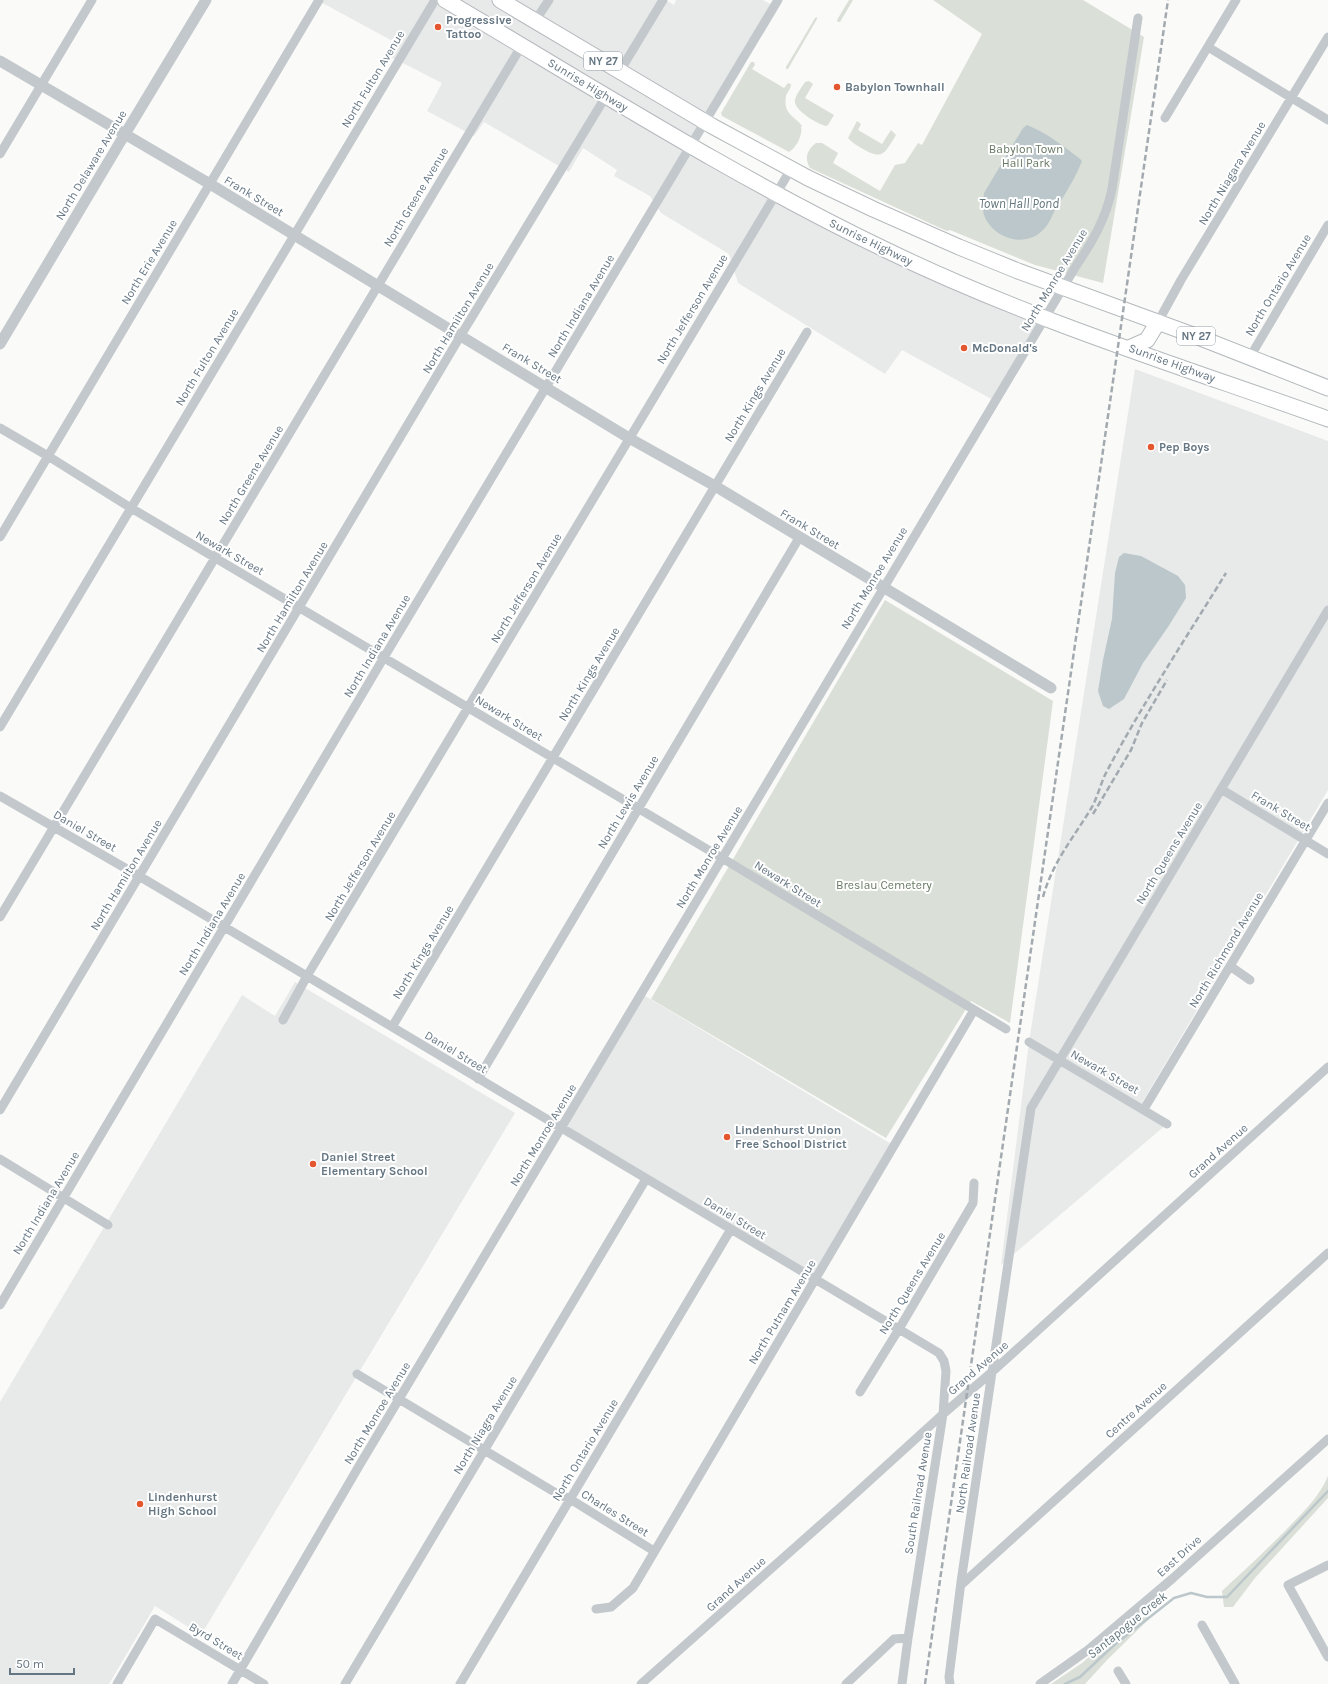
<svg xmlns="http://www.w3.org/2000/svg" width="1328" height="1684" font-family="Karla,sans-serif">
  <rect width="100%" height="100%" fill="#fafaf8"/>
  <path fill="#e8e9e9" d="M317 0H666L674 5 676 0H763L774 6 691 146 775 195 1045 318 995 401 902 350 885 374 738 283 729 254 661 213 650 196 614 176 617 170 583 148 569 172 484 122 474 136 427 111 442 83 391 57 398 44Z
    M1135 369 1328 441V790L1137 1111 1167 1124 1001 1265 1029 1042Z
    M295 982 515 1113 201 1635 155 1606 109 1684H0V1402L242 995 275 1016Z
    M642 994 893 1145 815 1279 562 1128Z"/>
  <path fill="#dadfd7" d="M849 0H853L840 22H838L837 20Z
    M933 0H1083L1144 37 1103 283 1035 265 950 230 947 231 938 227 810 168C804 158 807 150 816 143H822L838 153 833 163 880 191 895 165 905 163 918 143 922 145 982 34Z
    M817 17V19L788 69H786V67L815 18Z
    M751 62H754L755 65 752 69 784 88 788 83 791 84C791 89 787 92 786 96 783 115 794 115 802 126L801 127C803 135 796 148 789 152L722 116 721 113Z
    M809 81 813 84 805 98 834 115 828 125 826 126C818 124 793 110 795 100 796 94 802 87 805 82Z
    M857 121 861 124 858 130 882 144 891 130 896 135C885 152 884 161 863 149 858 146 852 143 848 138Z
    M885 600 1053 701 1010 1023 971 1001 886 1138 651 999Z
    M1328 1476V1498L1255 1578 1233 1607H1224L1222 1591C1244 1571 1264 1552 1285 1531 1301 1514 1319 1498 1328 1476Z
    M1152 1616 1108 1659 1085 1684H1051L1082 1663 1133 1619Z"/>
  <path fill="#bbc7cb" d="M1027 125C1047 133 1062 145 1079 158L1082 161C1075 179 1065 194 1055 210 1052 216 1049 224 1044 229 1026 249 993 239 984 215 982 208 983 200 984 193L1023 128Z
    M1124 553 1141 556 1178 576 1185 585 1186 598 1168 627 1143 663 1124 699 1109 709 1103 706 1098 691 1103 660 1112 619 1115 573 1119 557Z"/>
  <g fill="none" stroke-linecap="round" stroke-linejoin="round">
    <path stroke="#bbc7cb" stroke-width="2.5" d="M1065 1684 1080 1677 1113 1646 1174 1598 1191 1593 1207 1597H1227L1328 1491"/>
    <defs>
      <path id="trunk" d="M445 0C591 86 734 177 886 250 1028 319 1180 366 1328 419
        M500 0 712 126 808 178 873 209 959 247 1018 271 1193 335 1328 388
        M1129 348 1147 340 1158 322"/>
    </defs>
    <use href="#trunk" stroke="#b4b9bd" stroke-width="17"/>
    <path stroke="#c3c8cc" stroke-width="9" d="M535 21 549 0
      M1208 47 1328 120
      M620 71 663 0
      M1165 118 1236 0
      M0 154 92 0
      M1158 322 1181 280 1328 37
      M1250 357 1328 225
      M0 428 48 456 131 508 722 858 1006 1029
      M0 537 319 0
      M0 727 435 0
      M1221 789 1328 854
      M0 796 139 876 939 1353 944 1361 946 1371 943 1414 908 1638 902 1684
      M0 917 522 45
      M1230 966 1250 980
      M283 1020 307 976 791 169
      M392 1027 807 332
      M1029 1042 1167 1124
      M478 1079 799 538
      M1144 1109 1328 803
      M0 1110 461 335 606 96
      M0 1159 108 1225
      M0 1305 380 664 778 0
      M357 1374 556 1493 570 1499 654 1551
      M860 1392 899 1329 973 1203 974 1183
      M1328 1565 1288 1585 1328 1657
      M961 1585 1328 1253
      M596 1609 611 1607 633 1588 974 1010
      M1202 1625 1235 1684
      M1118 1671 1126 1684
      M117 1684 155 1619 264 1684
      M232 1684 359 1466 1076 266C1093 241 1106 218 1112 189L1138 18
      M345 1684 646 1179
      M460 1684 731 1229
      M641 1684 844 1504 943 1414 992 1372 1328 1067
      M846 1684 894 1639 908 1638
      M950 1684 949 1677 961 1582 1031 1108 1328 610
      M1040 1684 1088 1650 1172 1579 1328 1439"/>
    <path stroke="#c3c8cc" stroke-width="11" d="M0 61 210 184 629 438 715 486 1051 688
      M0 344 119 144 206 0"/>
    <use href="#trunk" stroke="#fff" stroke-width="15"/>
    <path stroke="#a2aab0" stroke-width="2.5" stroke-dasharray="6 3" stroke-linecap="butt" d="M1093 814 1131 750 1142 723 1167 680
      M1043 897C1052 863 1074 837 1092 807 1098 796 1101 782 1107 771 1143 703 1186 638 1226 573
      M925 1684 1168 0"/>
  </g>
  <g fill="#e4572e" stroke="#fff" stroke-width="1.5">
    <circle cx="438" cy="27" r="4"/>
    <circle cx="837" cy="87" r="4"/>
    <circle cx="964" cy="348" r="4"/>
    <circle cx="1151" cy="447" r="4"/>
    <circle cx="727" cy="1137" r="4"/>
    <circle cx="313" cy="1164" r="4"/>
    <circle cx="140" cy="1504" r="4"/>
  </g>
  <g text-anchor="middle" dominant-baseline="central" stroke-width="4" stroke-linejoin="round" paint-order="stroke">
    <g fill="#fff" stroke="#939fa8" stroke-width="1">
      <rect x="584" y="52" width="38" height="18" rx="3"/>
      <rect x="1177" y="327" width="38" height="18" rx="3"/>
    </g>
    <g font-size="11" font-weight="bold" fill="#657683">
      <text x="603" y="61">NY 27</text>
      <text x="1196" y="336">NY 27</text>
    </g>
    <g font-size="12" font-weight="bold" fill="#657683" stroke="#fff" text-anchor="start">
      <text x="446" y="20">Progressive<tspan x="446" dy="14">Tattoo</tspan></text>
      <text x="845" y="87">Babylon Townhall</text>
      <text x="972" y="348">McDonald's</text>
      <text x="1159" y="447">Pep Boys</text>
      <text x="735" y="1130">Lindenhurst Union<tspan x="735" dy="14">Free School District</tspan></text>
      <text x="321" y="1157">Daniel Street<tspan x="321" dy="14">Elementary School</tspan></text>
      <text x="148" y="1497">Lindenhurst<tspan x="148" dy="14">High School</tspan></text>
    </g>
    <g font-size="12" fill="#657683" stroke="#fff">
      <text transform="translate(373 79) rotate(-59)">North Fulton Avenue</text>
      <text transform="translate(588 85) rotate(31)">Sunrise Highway</text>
      <text transform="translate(91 165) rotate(-59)">North Delaware Avenue</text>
      <text transform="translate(1232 173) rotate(-59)">North Niagara Avenue</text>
      <text transform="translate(254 196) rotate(31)">Frank Street</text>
      <text transform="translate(416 197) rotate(-59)">North Greene Avenue</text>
      <text transform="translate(871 242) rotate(26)">Sunrise Highway</text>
      <text transform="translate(149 262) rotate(-59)">North Erie Avenue</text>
      <text transform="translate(1054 280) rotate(-59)">North Monroe Avenue</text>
      <text transform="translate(1278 285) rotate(-59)">North Ontario Avenue</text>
      <text transform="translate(581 306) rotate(-59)">North Indiana Avenue</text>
      <text transform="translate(692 309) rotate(-59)">North Jefferson Avenue</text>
      <text transform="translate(458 318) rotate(-59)">North Hamilton Avenue</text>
      <text transform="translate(207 357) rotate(-59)">North Fulton Avenue</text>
      <text transform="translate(532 363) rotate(31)">Frank Street</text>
      <text transform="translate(1172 363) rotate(20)">Sunrise Highway</text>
      <text transform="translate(755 395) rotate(-59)">North Kings Avenue</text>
      <text transform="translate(251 475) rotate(-59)">North Greene Avenue</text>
      <text transform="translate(810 529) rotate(31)">Frank Street</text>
      <text transform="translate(230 553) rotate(30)">Newark Street</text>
      <text transform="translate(874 578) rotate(-59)">North Monroe Avenue</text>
      <text transform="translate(526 588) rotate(-59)">North Jefferson Avenue</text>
      <text transform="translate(292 597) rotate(-59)">North Hamilton Avenue</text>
      <text transform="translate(377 646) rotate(-59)">North Indiana Avenue</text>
      <text transform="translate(589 674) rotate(-59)">North Kings Avenue</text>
      <text transform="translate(509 718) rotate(31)">Newark Street</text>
      <text transform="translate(628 802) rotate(-59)">North Lewis Avenue</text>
      <text transform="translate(1281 811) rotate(31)">Frank Street</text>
      <text transform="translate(85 831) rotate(30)">Daniel Street</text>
      <text transform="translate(1169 853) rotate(-59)">North Queens Avenue</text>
      <text transform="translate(709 857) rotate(-59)">North Monroe Avenue</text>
      <text transform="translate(360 866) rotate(-59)">North Jefferson Avenue</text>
      <text transform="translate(126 875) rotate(-59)">North Hamilton Avenue</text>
      <text transform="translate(788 884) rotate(32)">Newark Street</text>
      <text transform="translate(212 924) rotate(-59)">North Indiana Avenue</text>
      <text transform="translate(1226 950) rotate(-59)">North Richmond Avenue</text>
      <text transform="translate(423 952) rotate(-59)">North Kings Avenue</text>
      <text transform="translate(456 1052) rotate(31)">Daniel Street</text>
      <text transform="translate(1105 1072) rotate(30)">Newark Street</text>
      <text transform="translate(543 1135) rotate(-59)">North Monroe Avenue</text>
      <text transform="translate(1218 1151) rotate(-42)">Grand Avenue</text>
      <text transform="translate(46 1203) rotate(-59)">North Indiana Avenue</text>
      <text transform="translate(735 1218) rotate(31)">Daniel Street</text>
      <text transform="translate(912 1283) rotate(-59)">North Queens Avenue</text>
      <text transform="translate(782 1312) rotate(-59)">North Putnam Avenue</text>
      <text transform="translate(978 1368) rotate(-41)">Grand Avenue</text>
      <text transform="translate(1136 1410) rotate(-42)">Centre Avenue</text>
      <text transform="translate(377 1413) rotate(-59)">North Monroe Avenue</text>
      <text transform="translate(485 1425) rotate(-59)">North Niagra Avenue</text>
      <text transform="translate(585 1450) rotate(-59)">North Ontario Avenue</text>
      <text transform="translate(968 1453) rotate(-82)">North Railroad Avenue</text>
      <text transform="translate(918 1493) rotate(-81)">South Railroad Avenue</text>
      <text transform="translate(615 1513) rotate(32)">Charles Street</text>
      <text transform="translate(1179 1556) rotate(-42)">East Drive</text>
      <text transform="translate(736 1584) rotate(-42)">Grand Avenue</text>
      <text transform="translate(216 1641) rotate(31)">Byrd Street</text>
    </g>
    <g font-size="12" fill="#687a64" stroke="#fff">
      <text x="1026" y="149">Babylon Town<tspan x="1026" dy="14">Hall Park</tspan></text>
      <text x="884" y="885">Breslau Cemetery</text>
    </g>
    <g font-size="13" font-style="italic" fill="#60757c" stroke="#fff">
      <text x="1019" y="203">Town Hall Pond</text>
      <text transform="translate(1127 1625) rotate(-39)">Santapogue Creek</text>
    </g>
  </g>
  <path d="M10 1668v6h64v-6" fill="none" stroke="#657683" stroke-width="2"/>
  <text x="16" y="1668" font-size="12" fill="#657683" stroke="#ffffff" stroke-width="3" paint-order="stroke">50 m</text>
</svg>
